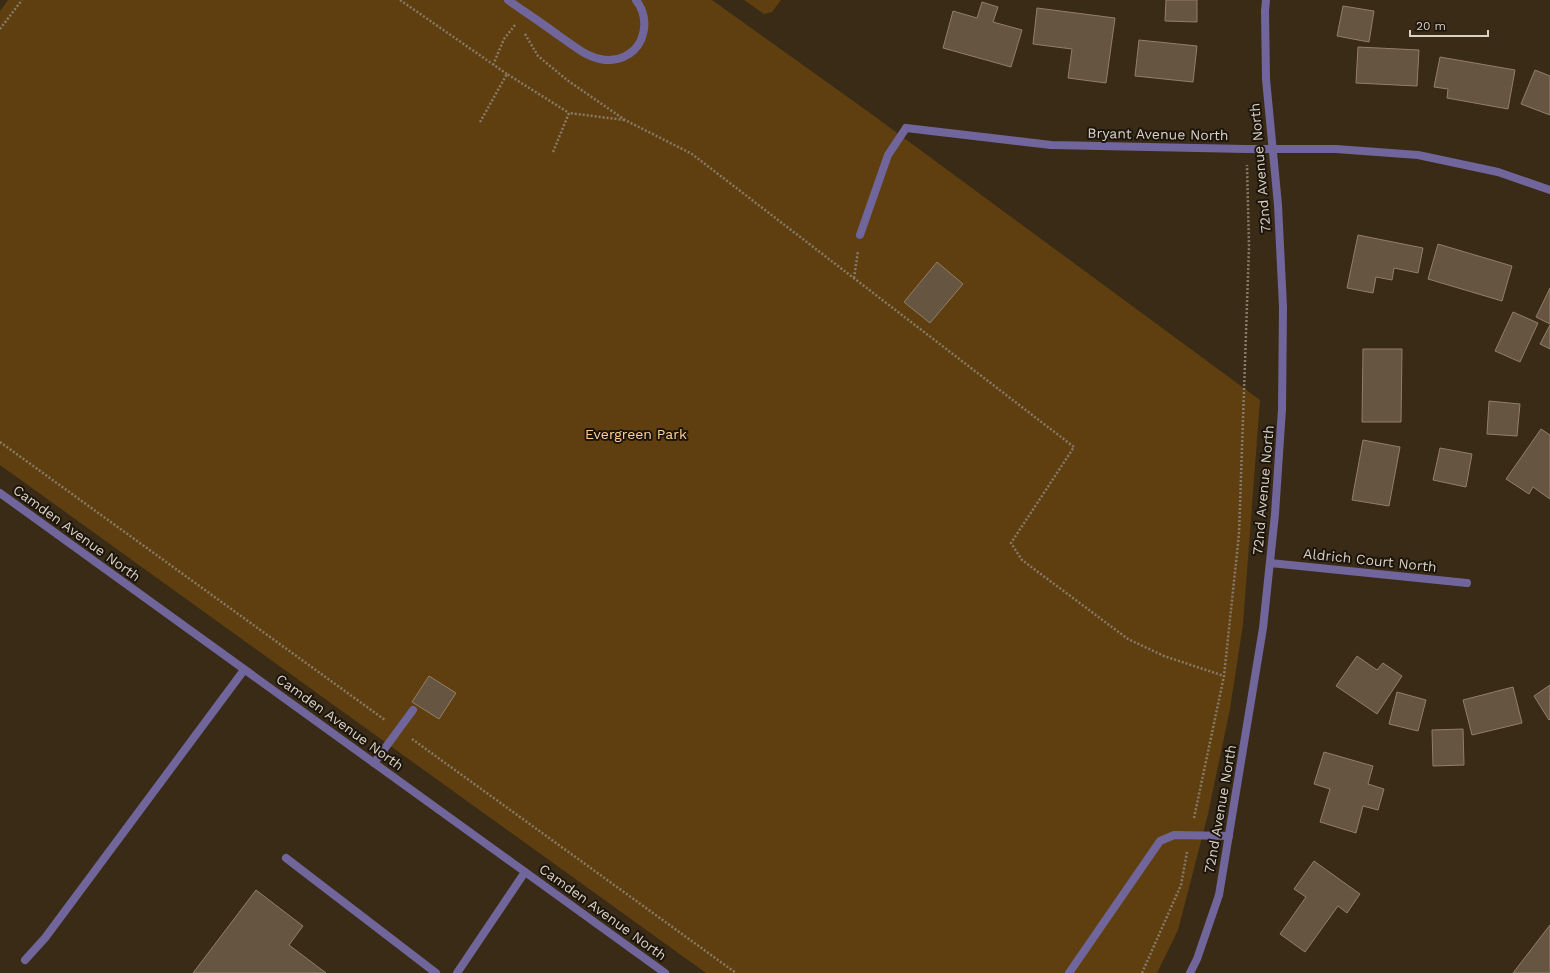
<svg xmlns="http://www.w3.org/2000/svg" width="1550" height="973" font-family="'Work Sans',sans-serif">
  <rect width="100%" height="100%" fill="#3a2b17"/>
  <path fill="#5f3f10" d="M8 0H712L870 113 1260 400 1243 624 1230 709 1208 814 1191 880 1178 930 1157 973H706L0 465V11Z
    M744 0H781L772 12 764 14Z"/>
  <path fill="#665540" stroke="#927f69" d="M1166 0H1197V22L1165 21Z
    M982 2 998 7 993 22 1022 30 1011 67 943 48 953 11 977 18Z
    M1343 6 1374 11 1369 42 1337 36Z
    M1037 8 1115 18 1106 83 1068 78 1072 49 1033 44Z
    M1139 40 1197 46 1193 82 1135 76Z
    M1358 47 1419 50 1417 86 1356 83Z
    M1440 57 1515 70 1508 109 1447 98 1448 89 1434 87Z
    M1535 70 1550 76V115L1521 104Z
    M1358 235 1423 248 1418 273 1394 268 1392 280 1376 277 1373 293 1347 288Z
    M1438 244 1512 266 1502 301 1428 279Z
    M937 262 963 284 930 323 904 302Z
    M1550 288V324L1536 317Z
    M1513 312 1538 323 1520 362 1495 351Z
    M1550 325V349L1540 344Z
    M1363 349H1402L1401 422H1362Z
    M1489 401 1520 404 1517 436 1487 434Z
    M1541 429 1550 435V499L1533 487 1529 494 1506 479Z
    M1363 440 1400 447 1389 506 1352 500Z
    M1440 448 1472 454 1466 487 1433 480Z
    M1357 656 1377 670 1383 663 1402 676 1377 714 1336 686Z
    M429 676 456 693 439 719 412 702Z
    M1550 685V719L1549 720 1534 696Z
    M1513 687 1522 723 1472 735 1463 700Z
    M1397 692 1426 700 1418 731 1389 724Z
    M1463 729 1464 765 1433 766 1432 730Z
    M1324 752 1373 766 1368 784 1384 789 1378 810 1363 806 1356 833 1320 822 1330 789 1314 784Z
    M1314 861 1360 894 1347 913 1338 906 1305 952 1280 934 1306 897 1294 889Z
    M256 890 303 926 289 945 326 973H193Z
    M1550 925V973H1513Z"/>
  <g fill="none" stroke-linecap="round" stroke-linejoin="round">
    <path stroke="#867a69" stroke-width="2.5" stroke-dasharray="2 2" stroke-linecap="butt" d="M400 0 507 74
      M0 29 22 0
      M525 34 538 56 567 80 625 120 692 154 1074 447 1011 543 1022 560 1128 639 1164 656 1224 676
      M493 65 504 39 515 25
      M480 122 507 74 569 113
      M553 152 569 113 625 120
      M854 278 858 251
      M0 442 385 720
      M412 739 736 973
      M1194 818 1224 676 1239 534 1249 247 1247 165
      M1142 973 1181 885 1187 852"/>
    <path stroke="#71669b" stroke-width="8" d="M508 0C525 12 542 23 558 35 571 44 585 56 600 59 617 63 634 55 641 40 647 25 645 12 636 0
      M860 235 888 155 906 128
      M374 763 413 710
      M286 858 436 973
      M25 960 45 938 244 670
      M457 973 525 872
      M1069 973 1160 841 1174 835 1229 836"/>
    <path stroke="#71669b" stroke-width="8" d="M906 128 1051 145 1246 149H1336L1418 155 1498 172 1550 190
      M0 493 665 973
      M1270 563 1467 583
      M1190 973 1197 959 1219 895 1263 628 1275 514 1282 409 1283 307 1278 205 1266 79 1265 11 1266 0"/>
  </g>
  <g text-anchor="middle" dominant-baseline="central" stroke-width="4" stroke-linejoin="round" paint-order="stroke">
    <g font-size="14" fill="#dad0c4" stroke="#1c150c">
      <text transform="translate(1158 134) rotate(1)">Bryant Avenue North</text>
      <text transform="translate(1260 168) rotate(-95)">72nd Avenue North</text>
      <text transform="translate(1263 490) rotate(-85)">72nd Avenue North</text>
      <text transform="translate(77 533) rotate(36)">Camden Avenue North</text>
      <text transform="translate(1370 560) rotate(6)">Aldrich Court North</text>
      <text transform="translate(340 722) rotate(36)">Camden Avenue North</text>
      <text transform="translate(1220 809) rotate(-80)">72nd Avenue North</text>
      <text transform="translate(603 912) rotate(36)">Camden Avenue North</text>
    </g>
    <g font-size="14" fill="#ffd095" stroke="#1c150c">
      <text x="636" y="434">Evergreen Park</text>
    </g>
  </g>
  <path d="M1410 30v6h78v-6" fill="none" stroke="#dad0c4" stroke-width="2"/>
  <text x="1416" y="30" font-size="12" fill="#dad0c4" stroke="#1c150c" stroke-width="3" paint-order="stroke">20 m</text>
</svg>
